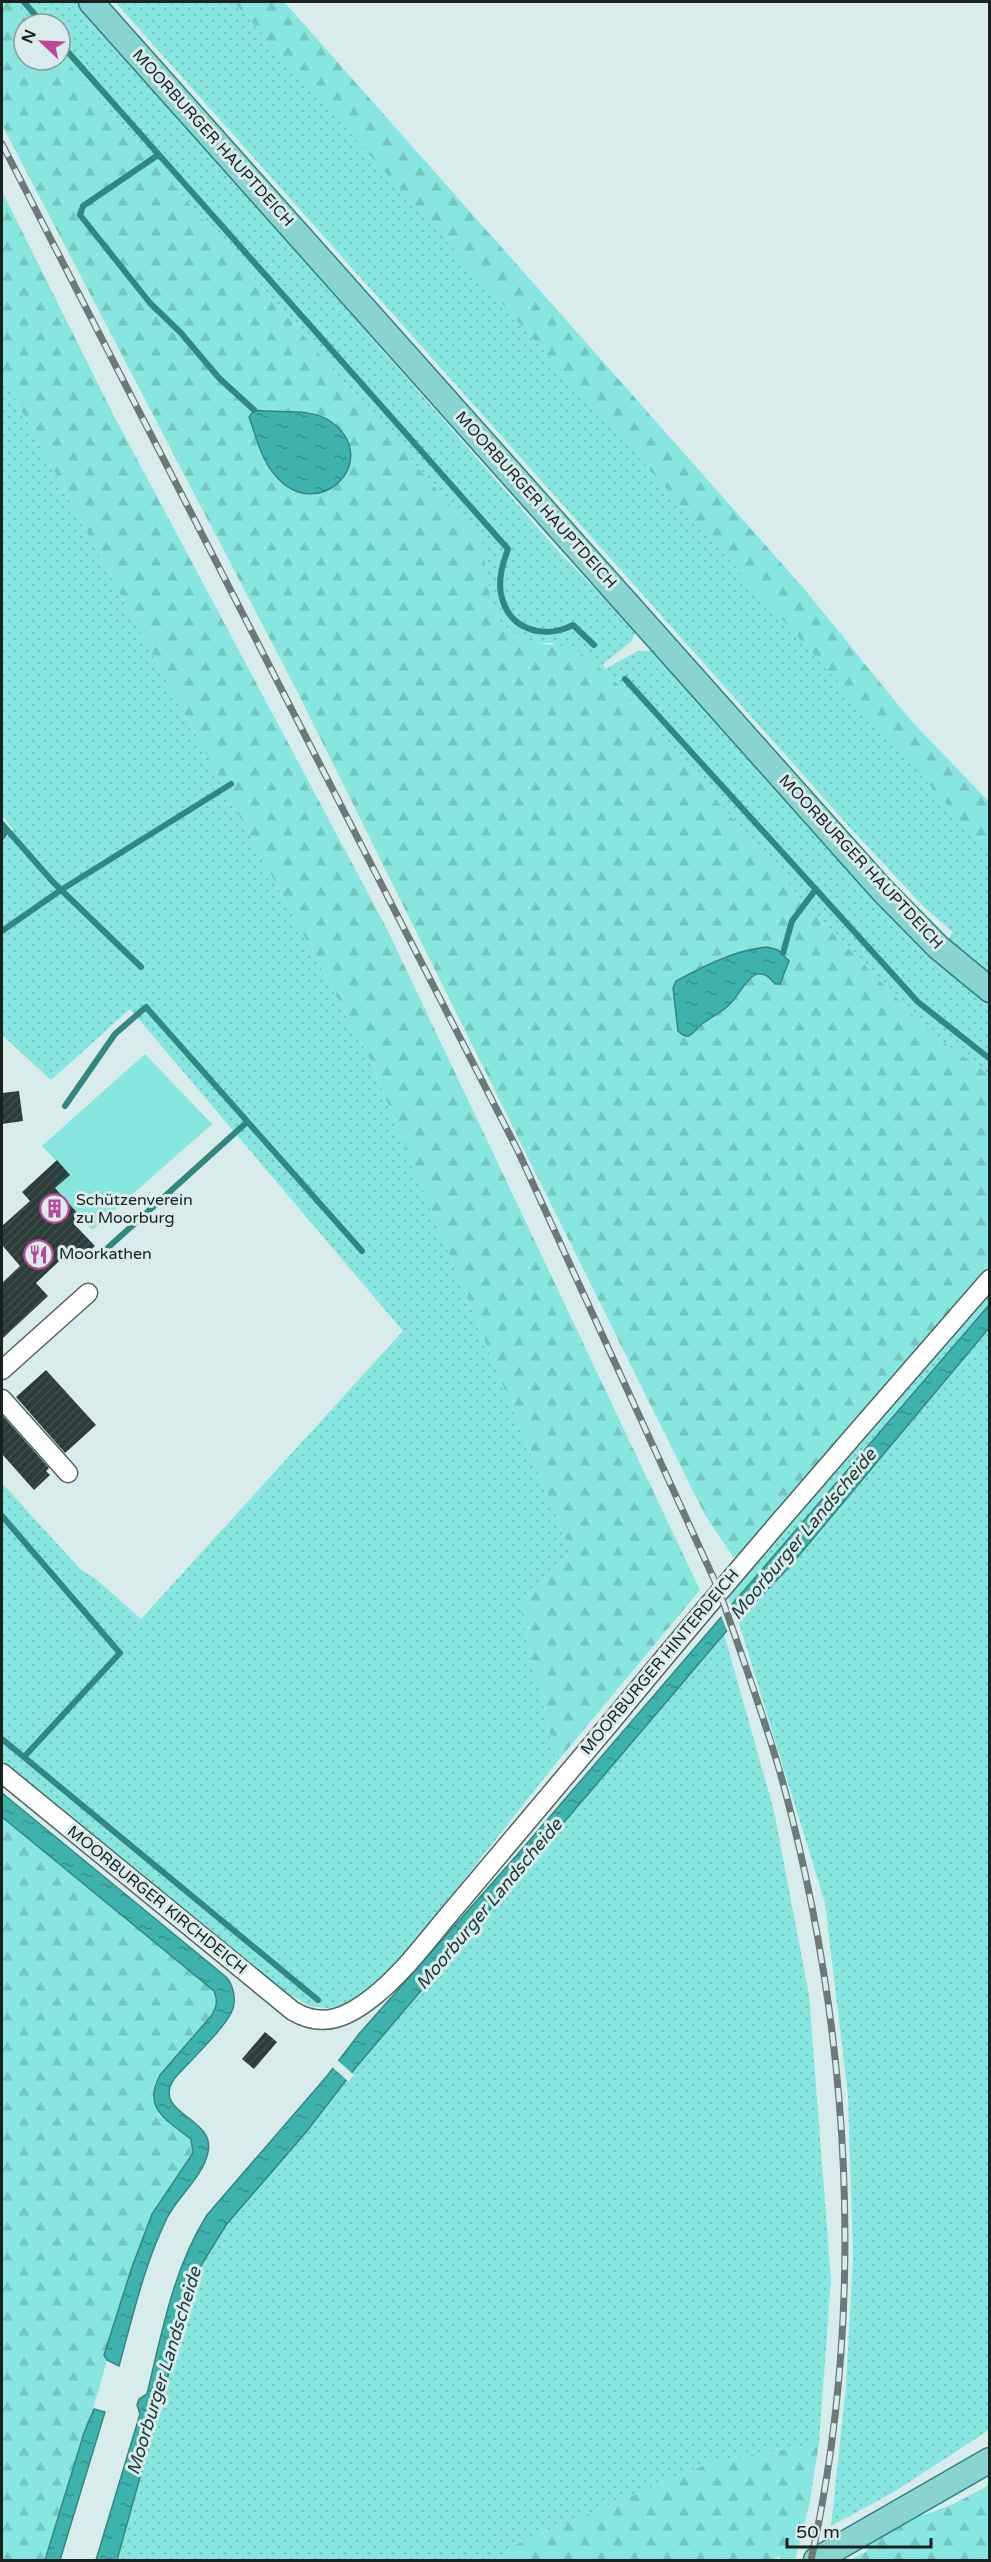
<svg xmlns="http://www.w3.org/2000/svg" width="991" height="2562" font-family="'Varela Round',sans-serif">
  <defs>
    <pattern id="green-dots" width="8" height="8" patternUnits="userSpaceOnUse" patternTransform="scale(1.5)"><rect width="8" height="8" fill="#87e6df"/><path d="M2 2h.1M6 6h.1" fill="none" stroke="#74c5bf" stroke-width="1.8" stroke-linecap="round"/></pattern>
    <pattern id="forest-firs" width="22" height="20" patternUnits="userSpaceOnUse" patternTransform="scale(1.5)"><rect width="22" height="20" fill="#87e6df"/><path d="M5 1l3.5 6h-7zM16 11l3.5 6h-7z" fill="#74c5bf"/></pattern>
    <pattern id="water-ripples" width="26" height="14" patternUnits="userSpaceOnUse" patternTransform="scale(1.5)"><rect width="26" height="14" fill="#3eb3ad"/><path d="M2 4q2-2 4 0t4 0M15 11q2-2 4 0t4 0" fill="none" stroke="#33918c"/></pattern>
    <pattern id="building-hatch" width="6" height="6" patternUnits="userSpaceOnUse" patternTransform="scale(1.5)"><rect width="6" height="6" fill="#2b3c3a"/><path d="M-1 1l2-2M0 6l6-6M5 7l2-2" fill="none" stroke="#404f4e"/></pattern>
  </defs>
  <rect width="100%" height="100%" fill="#d8eceb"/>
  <path fill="url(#green-dots)" d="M14 2H78L558 551 636 631 631 642 603 664 605 669 638 651H655L920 945 989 1005V1074L934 1036 805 904 616 682 552 643H536L519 638 500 622 491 603 482 542 60 54V24H34Z
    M115 2H284L804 589 911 721 989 802V978L947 941 953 932 925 908 854 832Z
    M2 374 368 1055 571 1552 520 1607 557 1762 391 1972 350 2004 327 2008 309 2006 277 1986 2 1761V1483L80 1569 96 1579 141 1619 403 1331 130 1009 51 1080 2 1035V843L13 829 2 816Z
    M989 1290V1305L731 1605 727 1595Z
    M989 1328V2430L894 2492 831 2526 846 2386 853 2257 848 2096 825 1903 738 1620 791 1565Z
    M724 1634 774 1811 809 1995 831 2279 819 2443 712 2462 510 2547 507 2560H117L197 2272 226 2225 307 2131 357 2066Z"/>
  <path fill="url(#forest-firs)" fill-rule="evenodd" d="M2 2H14L34 24H24V60H60V54L482 542 491 603 500 622 519 638 536 643 574 647 616 682 805 904 934 1036 989 1074V1266L778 1518 734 1558 705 1515 296 689 2 125ZM724 956H786L789 961 787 968 775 983C771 978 768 973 760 973 749 974 743 988 738 995 727 1009 707 1014 698 1029L676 1003 673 988 676 981Z
    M234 2H284L804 589 911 721 989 802V852Z
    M2 191 114 416 387 929 700 1590 557 1762 520 1607 571 1552 368 1055 2 374Z
    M2 1817 214 1991 217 2005 212 2015 160 2075 154 2085 158 2114 191 2139 193 2153 186 2162 138 2249 104 2354 107 2360C89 2427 65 2494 45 2560H2Z
    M819 2443 809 2506 795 2560H780V2556L772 2560H507L510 2547 712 2462Z
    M989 2485V2560H850L867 2551 868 2544 920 2516 952 2505Z"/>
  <path fill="#87e6df" d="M145 1054 212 1124 92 1230 55 1188 69 1174 42 1146Z"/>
  <path fill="url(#water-ripples)" stroke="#338783" stroke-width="1.5" d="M254 410C278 414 309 407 330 421 385 459 318 527 275 475 261 459 256 436 249 417Z
    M767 947 778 950 789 961 780 984H775C754 956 743 992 729 1005 721 1013 711 1017 702 1024 693 1031 690 1043 678 1031L673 988 676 981C707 965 732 951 767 947Z
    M989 1305V1328L791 1565 724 1634 357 2066 307 2131 226 2225 197 2272 117 2560H96L140 2414 137 2405 139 2399 147 2394C162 2332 173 2269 207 2215L327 2076 359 2034 517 1855Z
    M2 1793 225 1976C233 1983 237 2000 232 2011 225 2028 188 2063 174 2079 151 2114 216 2117 208 2152 203 2177 178 2196 167 2218 144 2265 133 2316 119 2366L107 2360 104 2355 132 2267 152 2214 193 2153 191 2139C167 2120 142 2109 160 2075L212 2015C217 2005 218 2001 214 1991L2 1817Z
    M94 2409 105 2412 60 2560H45L84 2433Z"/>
  <path fill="#d8eceb" d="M730 1602 739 1624 728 1633 720 1613Z
    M336 2059 354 2075 349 2082 331 2066Z"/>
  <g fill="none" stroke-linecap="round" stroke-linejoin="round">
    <path stroke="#338783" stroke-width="6" d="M24 2 43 24
      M60 43 508 549C503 563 498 579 501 594 508 630 544 640 573 625L594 645
      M158 155 83 206 80 215 150 303 181 333 219 378 254 410
      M625 679 918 1002 990 1059
      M2 824 53 882 141 967
      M2 837 7 830
      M2 931 61 890 231 784
      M783 953 792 921 816 889
      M65 1106 115 1034 146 1007 362 1251
      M102 1253 247 1122
      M2 1516 120 1653 24 1757
      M2 1739 318 2000"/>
  </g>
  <path fill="url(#building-hatch)" d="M19 1091 23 1121 2 1124V1093Z
    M57 1160 70 1175 55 1188 81 1217 74 1224 95 1246 82 1258 73 1248 36 1283 48 1296 2 1339V1283L20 1266 2 1245V1226L30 1201 22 1192Z
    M46 1370 96 1425 65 1453 16 1397Z
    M2 1415 49 1468 46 1471 50 1475 34 1490 2 1454Z
    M265 2032 277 2042 254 2069 242 2059Z"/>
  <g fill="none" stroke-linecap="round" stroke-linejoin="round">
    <defs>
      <path id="minor" d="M2 1370 88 1293
        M2 1399 68 1473
        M2 1773 293 2011C323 2029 348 2017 373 1997 405 1972 430 1936 457 1905 508 1844 560 1783 611 1722 734 1572 862 1426 990 1279"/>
      <path id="major" d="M91 2 882 890 938 947 990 990
        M816 2560 990 2460"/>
    </defs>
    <use href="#minor" stroke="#536564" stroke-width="21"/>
    <use href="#major" stroke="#2f837f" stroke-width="27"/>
    <use href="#minor" stroke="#fff" stroke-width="18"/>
    <use href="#major" stroke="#89d4d0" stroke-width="24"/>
    <defs>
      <path id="rail" d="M2 144 518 1151 719 1590C741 1654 765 1718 783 1783 851 2034 867 2306 811 2560"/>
    </defs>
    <use href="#rail" stroke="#6c7978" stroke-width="7"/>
    <use href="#rail" stroke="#d8eceb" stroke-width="4.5" stroke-dasharray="14" stroke-linecap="butt"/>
  </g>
  <defs>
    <symbol id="building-ring" viewBox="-11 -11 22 22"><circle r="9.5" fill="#d8eceb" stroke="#bd469c" stroke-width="1.5"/><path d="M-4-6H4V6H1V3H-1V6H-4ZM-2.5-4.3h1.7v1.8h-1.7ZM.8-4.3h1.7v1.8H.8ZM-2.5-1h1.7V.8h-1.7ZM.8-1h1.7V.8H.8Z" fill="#bd469c"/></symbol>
    <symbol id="restaurant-ring" viewBox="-11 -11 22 22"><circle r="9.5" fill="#d8eceb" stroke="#bd469c" stroke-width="1.5"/><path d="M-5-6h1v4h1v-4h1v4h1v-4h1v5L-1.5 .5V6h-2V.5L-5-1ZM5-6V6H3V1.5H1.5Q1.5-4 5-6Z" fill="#bd469c"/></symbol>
  </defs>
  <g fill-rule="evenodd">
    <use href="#building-ring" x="38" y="1192" width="33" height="33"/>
    <use href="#restaurant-ring" x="22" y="1238" width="33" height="33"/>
  </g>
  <g text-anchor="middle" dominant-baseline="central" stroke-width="6" stroke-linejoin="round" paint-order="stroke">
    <g font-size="16" fill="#1a2121" stroke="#d8eceb">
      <text transform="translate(213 138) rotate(48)">MOORBURGER HAUPTDEICH</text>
      <text transform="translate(536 500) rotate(48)">MOORBURGER HAUPTDEICH</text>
      <text transform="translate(861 862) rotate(47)">MOORBURGER HAUPTDEICH</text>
      <text transform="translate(660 1662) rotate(-50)">MOORBURGER HINTERDEICH</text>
      <text transform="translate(157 1900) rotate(39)">MOORBURGER KIRCHDEICH</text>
    </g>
    <g font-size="16" fill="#1a2121" stroke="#d8eceb" text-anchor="start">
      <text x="76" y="1200">Schützenverein<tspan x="76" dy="18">zu Moorburg</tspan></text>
      <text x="59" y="1254">Moorkathen</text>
    </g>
    <g font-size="18" font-style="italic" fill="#223b3a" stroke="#d8eceb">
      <text transform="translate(803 1534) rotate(-50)">Moorburger Landscheide</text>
      <text transform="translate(489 1904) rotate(-50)">Moorburger Landscheide</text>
      <text transform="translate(164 2371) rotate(-73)">Moorburger Landscheide</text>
    </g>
  </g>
  <rect width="991" height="2562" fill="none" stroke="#1a2121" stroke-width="6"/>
  <g transform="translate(42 42) rotate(293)"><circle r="28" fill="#d8eceb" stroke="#8c9b9a" stroke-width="1.5"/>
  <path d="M0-4.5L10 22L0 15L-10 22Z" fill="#bd469c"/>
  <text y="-9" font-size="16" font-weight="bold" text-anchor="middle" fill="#1a2121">N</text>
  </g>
  <path d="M787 2538v9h144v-9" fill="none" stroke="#1a2121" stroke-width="3"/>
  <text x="796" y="2538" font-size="18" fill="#1a2121" stroke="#d8eceb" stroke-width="4.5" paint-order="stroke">50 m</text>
</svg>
